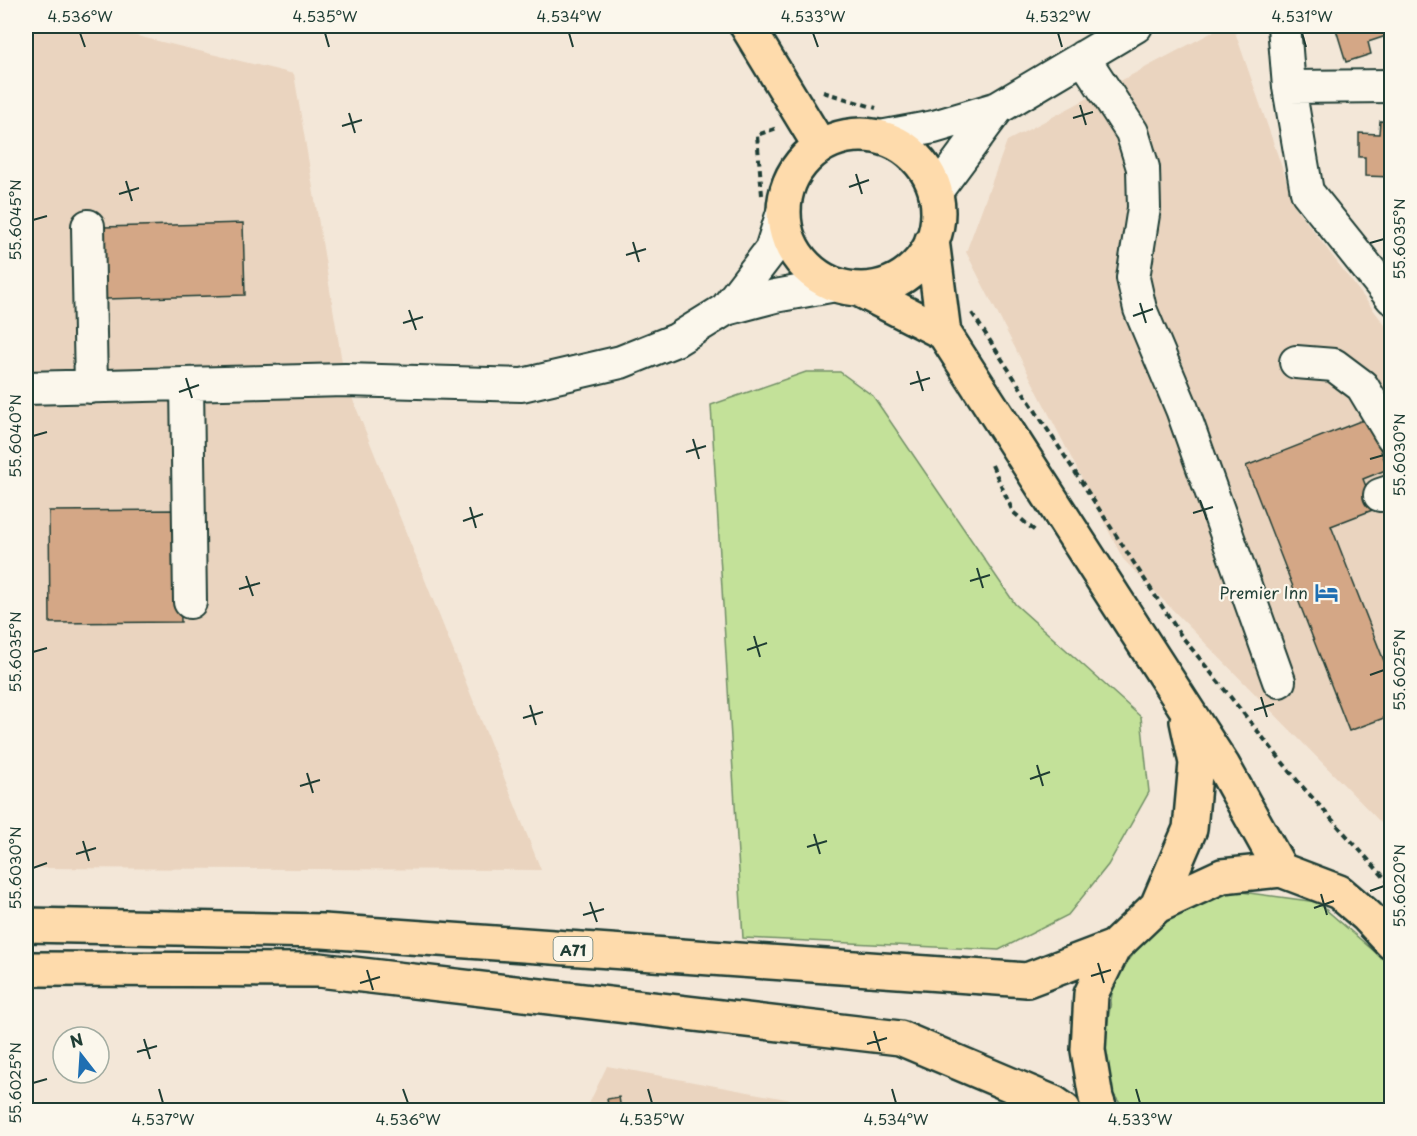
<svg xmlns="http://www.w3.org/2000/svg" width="1417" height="1136" font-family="'Playpen Sans',sans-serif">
  <rect width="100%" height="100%" fill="#f3e7d8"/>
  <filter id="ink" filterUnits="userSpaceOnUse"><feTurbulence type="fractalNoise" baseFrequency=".0167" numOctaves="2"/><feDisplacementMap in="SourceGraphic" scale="12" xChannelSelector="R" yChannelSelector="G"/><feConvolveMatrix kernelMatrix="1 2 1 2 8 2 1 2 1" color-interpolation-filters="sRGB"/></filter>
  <g filter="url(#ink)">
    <path fill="#ead4bf" d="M26 26H96L294 74 345 380 541 870 26 868Z
      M1224 26H1233L1296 208 1391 333V833L1123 559 966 252 1007 141Z
      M607 1066 845 1110H586Z"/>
    <path fill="#c3e199" stroke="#718f66" stroke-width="1.5" d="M806 372H840L873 396 1015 604 1141 717 1149 792 1108 865 1068 915 999 950 743 938 711 405Z
      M1219 889 1317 902 1390 965 1391 967V1110H1125L1100 1076 1114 980 1157 923Z"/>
    <path fill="#d4a786" stroke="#1f3d34" stroke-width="1.5" d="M1335 26H1383L1386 36 1368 42 1371 54 1346 62Z
      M1380 121 1392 122V177L1365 176V157H1359V133L1379 134Z
      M243 223 245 295 106 299 104 227Z
      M1368 418 1388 469 1363 479 1375 509 1331 526 1384 661 1392 658V715L1349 731 1246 466Z
      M179 510 181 622 50 623 49 511Z
      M619 1097 621 1110H609L607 1099Z"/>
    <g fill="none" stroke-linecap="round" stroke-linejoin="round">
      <defs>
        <path id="minor" d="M1284 26 1289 87 1307 192 1392 298
          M1083 57 1132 132 1143 168 1144 208 1133 278 1140 309 1182 409 1279 681
          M1289 87 1392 86
          M880 137 934 127 998 108 1136 26
          M935 193 998 108
          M88 226 91 387
          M726 309 771 250 783 212
          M1296 362 1334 365 1362 386 1392 436
          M187 384 190 602
          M26 388 345 380 522 385 621 362 676 340 726 309 775 296 836 285
          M1380 495 1392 491"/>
        <path id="major" d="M747 26 820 146
          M784 212a77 77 0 1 1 154 0a77 77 0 1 1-154 0Z
          M932 240 944 333 1223 766 1281 870
          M858 289 944 333
          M1157 906 1190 829 1196 763 1187 721
          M26 925 323 931 1027 980 1114 947
          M26 969 319 970 900 1038 1054 1103 1064 1110
          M1100 1110 1096 1098 1088 1050 1091 994 1114 947 1157 906 1222 876 1281 870 1339 892 1367 916 1392 943"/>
      </defs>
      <use href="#minor" stroke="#1f3d34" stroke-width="36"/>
      <use href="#major" stroke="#1f3d34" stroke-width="38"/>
      <path stroke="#1f3d34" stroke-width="4" stroke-dasharray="6 4.5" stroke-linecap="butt" d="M823 92 876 108
        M762 195 757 135 777 128
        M972 313 1180 634 1300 784 1392 886
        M992 465 1013 512 1035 531"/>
      <use href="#minor" stroke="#fbf7ec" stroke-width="32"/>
      <use href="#major" stroke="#fedbac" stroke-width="33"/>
    </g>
  </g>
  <path fill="none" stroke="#1f3d34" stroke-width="2" d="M80 33 85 47M325 33 329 47M569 33 573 47M813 33 818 47M1058 33 1062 47M1302 33 1306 47M1080 105 1086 125M349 113 355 133M1073 118 1093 112M342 126 362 120M856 174 862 194M126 181 132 201M849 187 869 180M119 194 139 188M33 220 47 216M633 242 639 262M1370 243 1384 239M626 255 646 249M1140 303 1146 323M409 310 416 330M1133 316 1153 309M403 323 423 317M917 371 923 391M186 378 192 398M910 384 930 378M179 392 199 385M33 436 47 432M693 439 699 459M686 452 706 446M1370 459 1384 455M1200 500 1207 520M470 507 476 528M1193 513 1213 507M463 521 483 514M977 568 983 588M246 576 253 596M970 581 990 575M239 589 260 583M754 636 760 657M747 650 767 643M33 652 47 648M1370 675 1384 670M1261 697 1267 717M530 705 536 725M1254 710 1274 704M523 718 543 712M1037 765 1043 786M307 773 313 793M1030 779 1050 772M300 786 320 780M814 834 820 854M83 841 89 861M807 847 827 841M76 854 96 848M33 868 47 863M1370 891 1384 886M1321 894 1327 915M590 902 597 922M1314 908 1334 901M583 915 604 909M1098 963 1104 983M367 970 373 990M1091 976 1111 970M360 983 380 977M874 1031 880 1051M144 1039 150 1059M867 1044 887 1038M137 1052 157 1046M33 1083 47 1079M159 1089 163 1103M403 1089 408 1103M648 1089 652 1103M892 1089 896 1103M1136 1089 1140 1103"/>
  <defs>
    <symbol id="hotel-bare" viewBox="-9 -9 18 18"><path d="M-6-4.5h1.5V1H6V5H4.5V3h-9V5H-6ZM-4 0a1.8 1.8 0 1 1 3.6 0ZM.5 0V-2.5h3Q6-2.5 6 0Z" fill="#1f6fb2" stroke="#fbf7ec" stroke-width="2.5" paint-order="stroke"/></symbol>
  </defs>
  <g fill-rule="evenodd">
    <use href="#hotel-bare" x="1310" y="576" width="33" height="33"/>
  </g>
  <g text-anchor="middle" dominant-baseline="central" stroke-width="4.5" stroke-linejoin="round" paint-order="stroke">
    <rect fill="#fbf7ec" stroke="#61756b" stroke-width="1.5" x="553.5" y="937" width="39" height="24" rx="4.5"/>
    <g font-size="15" font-weight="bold" fill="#1f3d34">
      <text x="573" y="949">A71</text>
    </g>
    <g font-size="16" fill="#1f3d34" stroke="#fbf7ec" text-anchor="end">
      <text x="1308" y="592">Premier Inn</text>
    </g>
  </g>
  <rect width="1417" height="1136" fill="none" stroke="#fbf7ec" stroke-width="66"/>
  <g transform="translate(81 1055) rotate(343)"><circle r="28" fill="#fbf7ec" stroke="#a3ada2" stroke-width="1.5"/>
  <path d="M0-4.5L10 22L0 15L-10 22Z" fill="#1f6fb2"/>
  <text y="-9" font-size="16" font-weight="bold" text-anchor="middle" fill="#1f3d34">N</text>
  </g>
  <rect x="33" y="33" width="1351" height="1070" fill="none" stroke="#1f3d34" stroke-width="2"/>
  <g font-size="15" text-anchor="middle" fill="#1f3d34">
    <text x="80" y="22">4.536°W</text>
    <text x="325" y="22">4.535°W</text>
    <text x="569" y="22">4.534°W</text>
    <text x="813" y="22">4.533°W</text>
    <text x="1058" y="22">4.532°W</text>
    <text x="1302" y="22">4.531°W</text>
    <text transform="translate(16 220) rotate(-90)" y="5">55.6045°N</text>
    <text transform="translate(1400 239) rotate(-90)" y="5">55.6035°N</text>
    <text transform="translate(16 436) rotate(-90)" y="5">55.6040°N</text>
    <text transform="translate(1400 455) rotate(-90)" y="5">55.6030°N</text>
    <text transform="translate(16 652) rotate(-90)" y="5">55.6035°N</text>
    <text transform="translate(1400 670) rotate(-90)" y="5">55.6025°N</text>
    <text transform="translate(16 868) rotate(-90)" y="5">55.6030°N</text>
    <text transform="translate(1400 886) rotate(-90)" y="5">55.6020°N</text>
    <text transform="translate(16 1083) rotate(-90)" y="5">55.6025°N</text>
    <text x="163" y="1125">4.537°W</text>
    <text x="408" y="1125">4.536°W</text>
    <text x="652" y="1125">4.535°W</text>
    <text x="896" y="1125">4.534°W</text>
    <text x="1140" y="1125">4.533°W</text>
  </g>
</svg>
